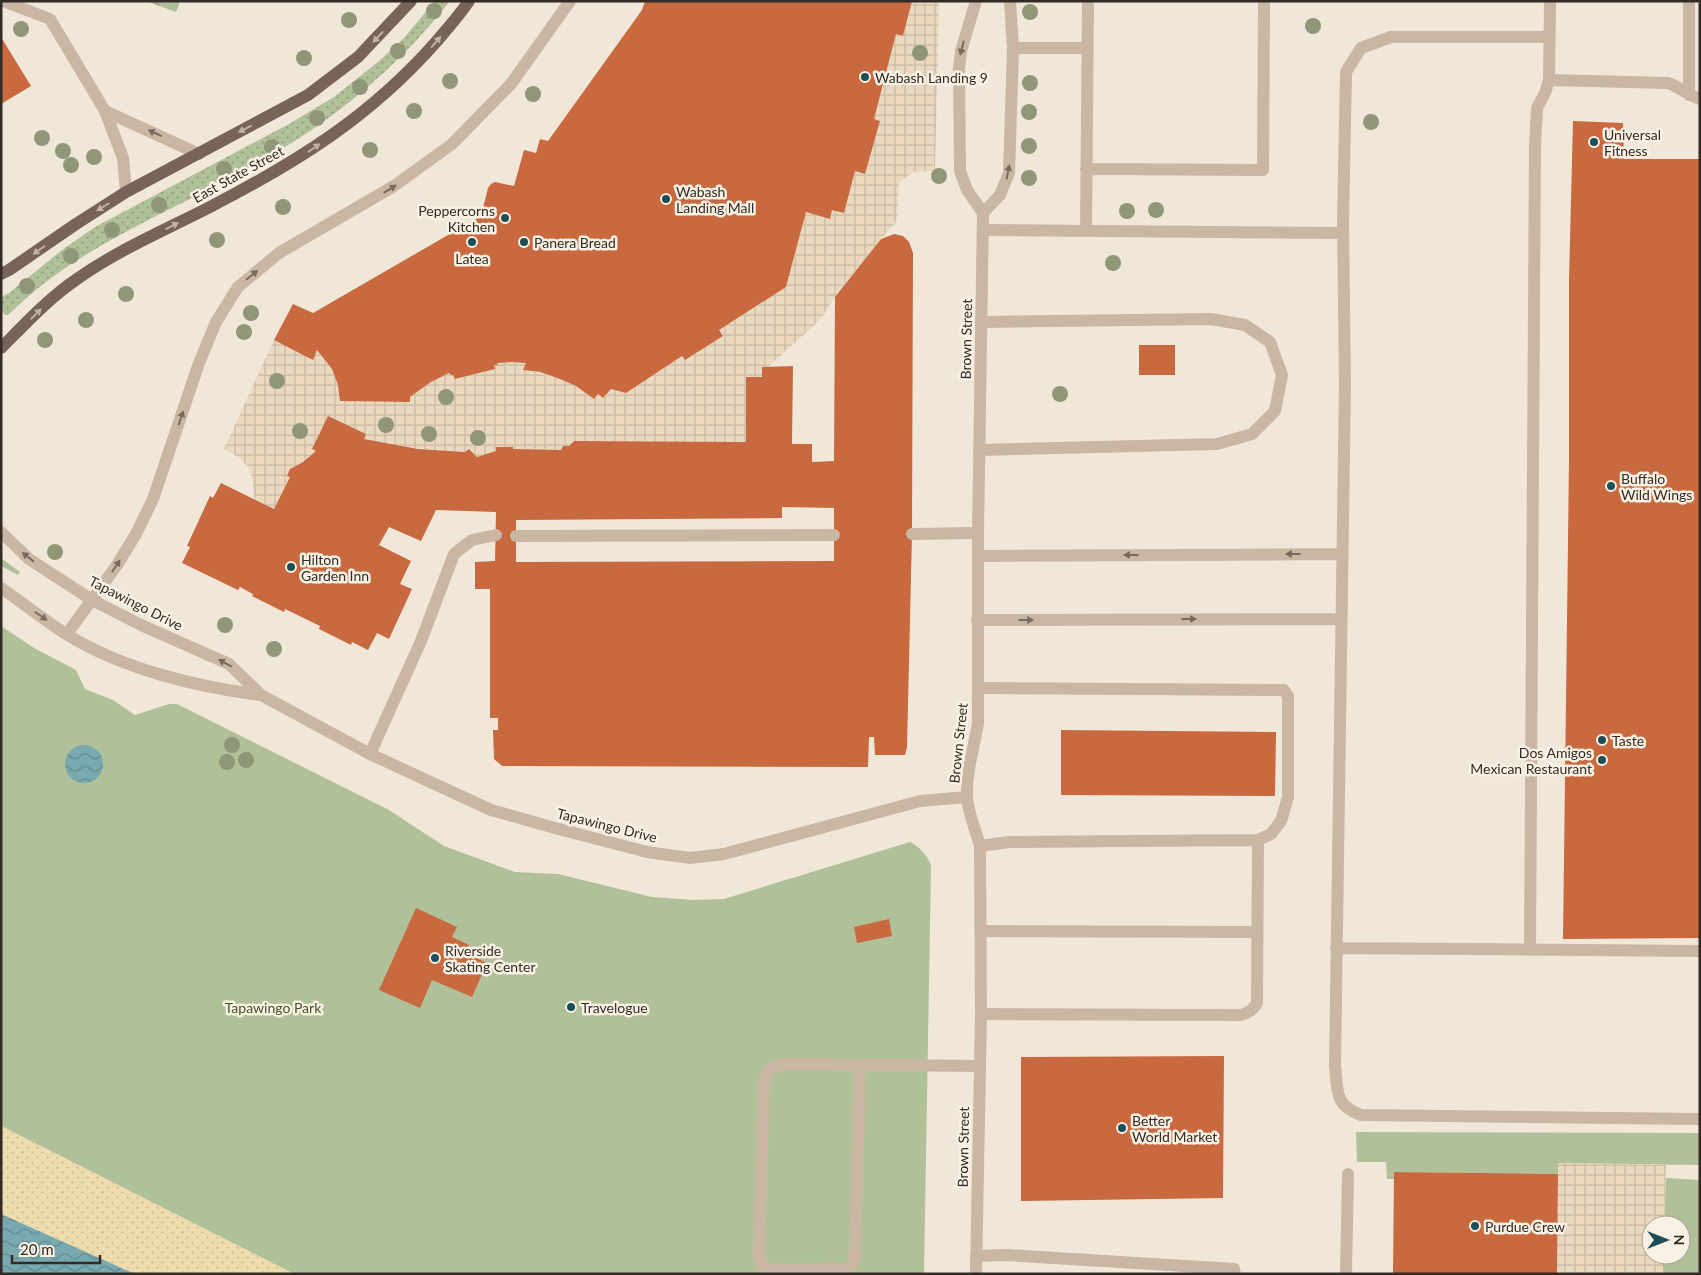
<svg xmlns="http://www.w3.org/2000/svg" width="1701" height="1275" font-family="Lato,sans-serif">
  <defs>
    <pattern id="forest-crowns" width="20" height="18" patternUnits="userSpaceOnUse" patternTransform="scale(1.25)"><rect width="20" height="18" fill="#b0c098"/><path d="M2 6a3 3 0 1 1 6 0M12 15a3 3 0 1 1 6 0" fill="none" stroke="#909c7c"/></pattern>
    <pattern id="sand-dots" width="8" height="8" patternUnits="userSpaceOnUse" patternTransform="scale(1.25)"><rect width="8" height="8" fill="#eedcad"/><path d="M2 2h.1M6 6h.1" fill="none" stroke="#cdbd95" stroke-width="1.8" stroke-linecap="round"/></pattern>
    <pattern id="garden-dots" width="8" height="8" patternUnits="userSpaceOnUse" patternTransform="scale(1.25)"><rect width="8" height="8" fill="#b0c098"/><path d="M2 2h.1M6 6h.1" fill="none" stroke="#909c7c" stroke-width="1.8" stroke-linecap="round"/></pattern>
    <pattern id="plaza-grid" width="8" height="8" patternUnits="userSpaceOnUse" patternTransform="scale(1.25)"><rect width="8" height="8" fill="#ead9bf"/><path d="M0 4h8M4 0v8" fill="none" stroke="#c9baa4"/></pattern>
    <pattern id="water-waves" width="16" height="10" patternUnits="userSpaceOnUse" patternTransform="scale(1.25)"><rect width="16" height="10" fill="#77a9af"/><path d="M0 5q4-4 8 0t8 0" fill="none" stroke="#628a8e"/></pattern>
  </defs>
  <rect width="100%" height="100%" fill="#f1e7d8"/>
  <path fill="#b0c098" d="M1 558 20 572 18 575 1 566Z
    M1 626 34 648 76 670 85 689 113 700 135 715 169 704H177L389 810 444 846 515 872 558 874 652 897 693 900 724 899 910 842C919 846 929 857 931 866L924 1274H294L1 1126Z
    M1356 1132 1700 1133V1165L1558 1163V1174L1394 1172V1179H1387L1386 1162H1357Z
    M1666 1178 1700 1180V1274H1663V1255H1681V1225H1664Z"/>
  <path fill="url(#forest-crowns)" d="M146 1H180L176 12Z"/>
  <path fill="url(#sand-dots)" d="M1 1126 294 1274H135L1 1214Z"/>
  <path fill="url(#garden-dots)" d="M435 1H450C398 67 336 119 263 160 190 203 109 233 42 285 30 294 19 305 8 315H5L1 309V297L9 293 62 250 95 227 289 124 334 97 378 62 403 39Z"/>
  <path fill="url(#plaza-grid)" d="M912 1H939L935 171 914 172 899 182 897 221 881 239 835 297 820 320 768 367H762V377H746V442L574 441 569 446H563L561 450 513 449V447H497L496 451 477 457 469 449 465 452 419 449 364 439 366 434 328 417 313 449 316 451 303 462 290 469 287 476 290 477 274 509 254 499 253 483 250 469 240 458 224 449 274 340 313 359 317 350 332 369 338 385 410 397 431 382 449 373 451 375H453L455 379 494 369V365H497V363L512 362 526 363 523 370 540 373 560 379 576 386 594 399 598 394 603 398 611 389 626 393 682 356 685 360 723 336 719 330 786 287 806 212 830 219 832 210 844 213 855 171 865 174 880 121 874 119 896 34 903 36Z
    M1558 1163 1666 1165 1664 1225H1651V1255H1663V1274H1557Z"/>
  <path fill="url(#water-waves)" d="M65 764a19 19 0 1 1 38 0a19 19 0 1 1-38 0Z
    M1 1214 135 1274H1Z"/>
  <path fill="#c86940" fill-rule="evenodd" d="M645 1H912L903 36 896 34 874 119 880 121 865 174 855 171 844 213 832 210 830 219 806 212 786 287 719 330 723 336 685 360 682 356 626 393 611 389 603 398 598 394 594 399 576 386 560 379 540 372 523 370 526 363 512 362 497 363 498 365H494L495 369 455 379 453 375H451L449 373 431 382 410 397V402L340 401 338 385 332 369 317 350 313 360 274 340 293 304 313 313 481 216 488 188 491 184 495 182 514 186 524 150 536 153 540 139 548 141 642 10Z
    M1 37 31 86 1 104Z
    M1573 121 1623 123 1624 159H1700V938L1563 939 1569 460V280Z
    M894 234 903 236 909 242 913 253 912 534 907 747 905 755H875L874 737H869L868 767 502 766 494 759 493 730H498V718H490V589H475V562L495 561 496 512 436 510 421 541 389 527 379 545 411 561 400 584 412 589 389 639 377 633 368 650 352 642 351 645 319 629 320 626 285 609 284 612 252 596 253 594 240 587 238 590 182 563 190 547 187 546 210 496 213 498 221 483 274 509 290 477 287 476 290 469 303 462 316 451 312 449 328 416 366 434 364 439 418 449 465 452 469 449 477 457 496 451V447H513V449L561 450 563 446H569L574 441 746 442V377H762V367L793 366 792 444H812V462L834 461 835 297 881 239ZM782 507 834 508V561L516 562V520L782 518Z
    M1139 345H1175V375H1139Z
    M1061 730 1276 732 1275 796 1061 795Z
    M416 908 457 927 452 937 469 945 465 953 487 963 472 997 432 980 420 1008 379 990Z
    M889 919 892 936 857 943 854 927Z
    M1224 1056 1223 1198 1021 1201V1057Z
    M1394 1172 1558 1174 1557 1274H1393Z"/>
  <g fill="none" stroke-linecap="round" stroke-linejoin="round">
    <path stroke="#c9b7a4" stroke-width="12" d="M3 1 50 19 105 111 123 158 126 192
      M1689 1V95
      M1549 37H1391L1361 48 1346 72 1343 223 1345 384 1335 1066C1338 1091 1334 1105 1361 1115L1700 1119
      M1013 48H1087
      M1549 80 1668 83C1679 87 1688 95 1700 99
      M105 111 199 154
      M1086 169 1263 170 1264 1
      M983 230 1343 233
      M1086 231 1088 1
      M979 450 1217 444 1252 434 1275 411 1282 375 1270 342 1245 325 1211 319 981 322
      M912 534 978 533
      M516 536 834 535
      M978 556 1342 554
      M977 620 1341 619
      M67 634 117 565 136 534 153 499 199 363 216 322 238 287 279 253 394 186 452 144 511 84 570 1
      M978 688 1284 690 1288 696V797L1281 821 1271 834 1258 840
      M370 754 421 641 454 554 472 540 496 535
      M980 846 1009 842 1258 840 1257 1003C1253 1010 1249 1013 1241 1015L981 1014
      M981 931 1257 932
      M1336 948 1700 951
      M1530 950 1535 147 1537 108 1545 93 1549 80 1550 1
      M860 1065 855 1258 851 1266 844 1269 770 1270 763 1267 759 1257 764 1084 768 1071 780 1064 980 1066
      M976 1256 1006 1255 1234 1269 1235 1274"/>
    <path stroke="#c9b7a4" stroke-width="12" d="M983 213 1000 195 1009 173 1013 48 1010 1
      M1 532 29 559 92 600 141 625 229 664 261 695 370 754 491 810 555 828 647 852 690 858 724 854 920 801 967 797
      M1 588C23 603 44 620 66 634 122 669 197 687 261 695
      M976 1274 981 1014 980 846C976 830 968 814 967 797 966 772 974 748 978 723V533L983 213 967 190 960 171 959 69 961 51 976 1
      M1346 1274 1348 1174"/>
    <path stroke="#776357" stroke-width="12" d="M1 274 9 270 76 224 126 192 308 95 358 57 411 1
      M1 348C25 324 49 298 77 279 118 250 165 230 210 207 297 162 370 117 436 42 447 29 459 16 469 1"/>
  </g>
  <g fill="#909678">
    <circle cx="434" cy="11" r="8"/>
    <circle cx="1030" cy="12" r="8"/>
    <circle cx="349" cy="20" r="8"/>
    <circle cx="1313" cy="26" r="8"/>
    <circle cx="21" cy="29" r="8"/>
    <circle cx="398" cy="51" r="8"/>
    <circle cx="920" cy="53" r="8"/>
    <circle cx="304" cy="58" r="8"/>
    <circle cx="450" cy="81" r="8"/>
    <circle cx="1030" cy="83" r="8"/>
    <circle cx="360" cy="87" r="8"/>
    <circle cx="533" cy="94" r="8"/>
    <circle cx="414" cy="111" r="8"/>
    <circle cx="1029" cy="112" r="8"/>
    <circle cx="317" cy="118" r="8"/>
    <circle cx="1371" cy="122" r="8"/>
    <circle cx="42" cy="138" r="8"/>
    <circle cx="1029" cy="146" r="8"/>
    <circle cx="272" cy="147" r="8"/>
    <circle cx="370" cy="150" r="8"/>
    <circle cx="63" cy="151" r="8"/>
    <circle cx="94" cy="157" r="8"/>
    <circle cx="71" cy="165" r="8"/>
    <circle cx="224" cy="169" r="8"/>
    <circle cx="939" cy="176" r="8"/>
    <circle cx="1029" cy="178" r="8"/>
    <circle cx="159" cy="205" r="8"/>
    <circle cx="283" cy="207" r="8"/>
    <circle cx="1156" cy="210" r="8"/>
    <circle cx="1127" cy="211" r="8"/>
    <circle cx="112" cy="230" r="8"/>
    <circle cx="217" cy="240" r="8"/>
    <circle cx="71" cy="256" r="8"/>
    <circle cx="1113" cy="263" r="8"/>
    <circle cx="27" cy="286" r="8"/>
    <circle cx="126" cy="294" r="8"/>
    <circle cx="251" cy="313" r="8"/>
    <circle cx="86" cy="320" r="8"/>
    <circle cx="244" cy="332" r="8"/>
    <circle cx="45" cy="340" r="8"/>
    <circle cx="277" cy="381" r="8"/>
    <circle cx="1060" cy="394" r="8"/>
    <circle cx="446" cy="397" r="8"/>
    <circle cx="386" cy="425" r="8"/>
    <circle cx="300" cy="431" r="8"/>
    <circle cx="429" cy="434" r="8"/>
    <circle cx="478" cy="438" r="8"/>
    <circle cx="55" cy="552" r="8"/>
    <circle cx="225" cy="625" r="8"/>
    <circle cx="274" cy="649" r="8"/>
    <circle cx="232" cy="745" r="8"/>
    <circle cx="246" cy="760" r="8"/>
    <circle cx="227" cy="762" r="8"/>
  </g>
  <defs><path id="oneway-solid" d="M-6-.8H1V-3.2L6.5 0L1 3.2V.8H-6Z" transform="scale(1.25)"/></defs>
  <g fill="#beb1a5">
    <use href="#oneway-solid" transform="translate(378 37) rotate(133)"/>
    <use href="#oneway-solid" transform="translate(436 42) rotate(-49)"/>
    <use href="#oneway-solid" transform="translate(245 129) rotate(152)"/>
    <use href="#oneway-solid" transform="translate(314 148) rotate(-35)"/>
    <use href="#oneway-solid" transform="translate(103 207) rotate(148)"/>
    <use href="#oneway-solid" transform="translate(172 226) rotate(-27)"/>
    <use href="#oneway-solid" transform="translate(39 250) rotate(145)"/>
    <use href="#oneway-solid" transform="translate(36 314) rotate(-45)"/>
  </g>
  <g fill="#776a5f">
    <use href="#oneway-solid" transform="translate(962 48) rotate(104)"/>
    <use href="#oneway-solid" transform="translate(155 133) rotate(-156)"/>
    <use href="#oneway-solid" transform="translate(1008 172) rotate(-79)"/>
    <use href="#oneway-solid" transform="translate(390 189) rotate(-31)"/>
    <use href="#oneway-solid" transform="translate(252 275) rotate(-39)"/>
    <use href="#oneway-solid" transform="translate(181 418) rotate(-72)"/>
    <use href="#oneway-solid" transform="translate(1293 554) rotate(180)"/>
    <use href="#oneway-solid" transform="translate(1131 555) rotate(180)"/>
    <use href="#oneway-solid" transform="translate(28 557) rotate(-141)"/>
    <use href="#oneway-solid" transform="translate(116 566) rotate(-56)"/>
    <use href="#oneway-solid" transform="translate(41 616) rotate(35)"/>
    <use href="#oneway-solid" transform="translate(1189 619)"/>
    <use href="#oneway-solid" transform="translate(1026 620)"/>
    <use href="#oneway-solid" transform="translate(225 663) rotate(-151)"/>
  </g>
  <g fill="#1b4f56" stroke="#f9f1e4" stroke-width="2">
    <circle cx="865" cy="77" r="5"/>
    <circle cx="1594" cy="142" r="5"/>
    <circle cx="666" cy="199" r="5"/>
    <circle cx="505" cy="218" r="5"/>
    <circle cx="472" cy="242" r="5"/>
    <circle cx="524" cy="242" r="5"/>
    <circle cx="1611" cy="486" r="5"/>
    <circle cx="291" cy="567" r="5"/>
    <circle cx="1602" cy="740" r="5"/>
    <circle cx="1602" cy="760" r="5"/>
    <circle cx="435" cy="958" r="5"/>
    <circle cx="571" cy="1007" r="5"/>
    <circle cx="1122" cy="1128" r="5"/>
    <circle cx="1475" cy="1226" r="5"/>
  </g>
  <g text-anchor="middle" dominant-baseline="central" stroke-width="5" stroke-linejoin="round" paint-order="stroke">
    <g font-size="14" fill="#342b26" stroke="#f9f1e4" text-anchor="start">
      <text x="875" y="77">Wabash Landing 9</text>
      <text x="1604" y="134">Universal<tspan x="1604" dy="16">Fitness</tspan></text>
      <text x="676" y="191">Wabash<tspan x="676" dy="16">Landing Mall</tspan></text>
      <text x="495" y="210" text-anchor="end">Peppercorns<tspan x="495" dy="16">Kitchen</tspan></text>
      <text x="534" y="242">Panera Bread</text>
      <text x="472" y="258" text-anchor="middle">Latea</text>
      <text x="1621" y="478">Buffalo<tspan x="1621" dy="16">Wild Wings</tspan></text>
      <text x="301" y="559">Hilton<tspan x="301" dy="16">Garden Inn</tspan></text>
      <text x="1612" y="740">Taste</text>
      <text x="1592" y="752" text-anchor="end">Dos Amigos<tspan x="1592" dy="16">Mexican Restaurant</tspan></text>
      <text x="445" y="950">Riverside<tspan x="445" dy="16">Skating Center</tspan></text>
      <text x="581" y="1007">Travelogue</text>
      <text x="1132" y="1120">Better<tspan x="1132" dy="16">World Market</tspan></text>
      <text x="1485" y="1226">Purdue Crew</text>
    </g>
    <g font-size="14" fill="#342b26" stroke="#f9f1e4">
      <text transform="translate(238 174) rotate(-29)">East State Street</text>
      <text transform="translate(966 339) rotate(-89)">Brown Street</text>
      <text transform="translate(136 603) rotate(27)">Tapawingo Drive</text>
      <text transform="translate(958 743) rotate(-84)">Brown Street</text>
      <text transform="translate(607 825) rotate(14)">Tapawingo Drive</text>
      <text transform="translate(963 1147) rotate(-89)">Brown Street</text>
    </g>
    <g font-size="14" fill="#415329" stroke="#f9f1e4">
      <text x="273" y="1007">Tapawingo Park</text>
    </g>
  </g>
  <rect width="1701" height="1275" fill="none" stroke="#342b26" stroke-width="5"/>
  <g transform="translate(1666 1240) rotate(90)"><circle r="24" fill="#f9f1e4" stroke="#aaa298"/>
  <path d="M0-4L9 19L0 12L-9 19Z" fill="#1b4f56"/>
  <text y="-8" font-size="14" font-weight="bold" text-anchor="middle" fill="#342b26">N</text>
  </g>
  <path d="M12 1255v8h88v-8" fill="none" stroke="#342b26" stroke-width="2.5"/>
  <text x="20" y="1255" font-size="15" fill="#342b26" stroke="#f9f1e4" stroke-width="4" paint-order="stroke">20 m</text>
</svg>
